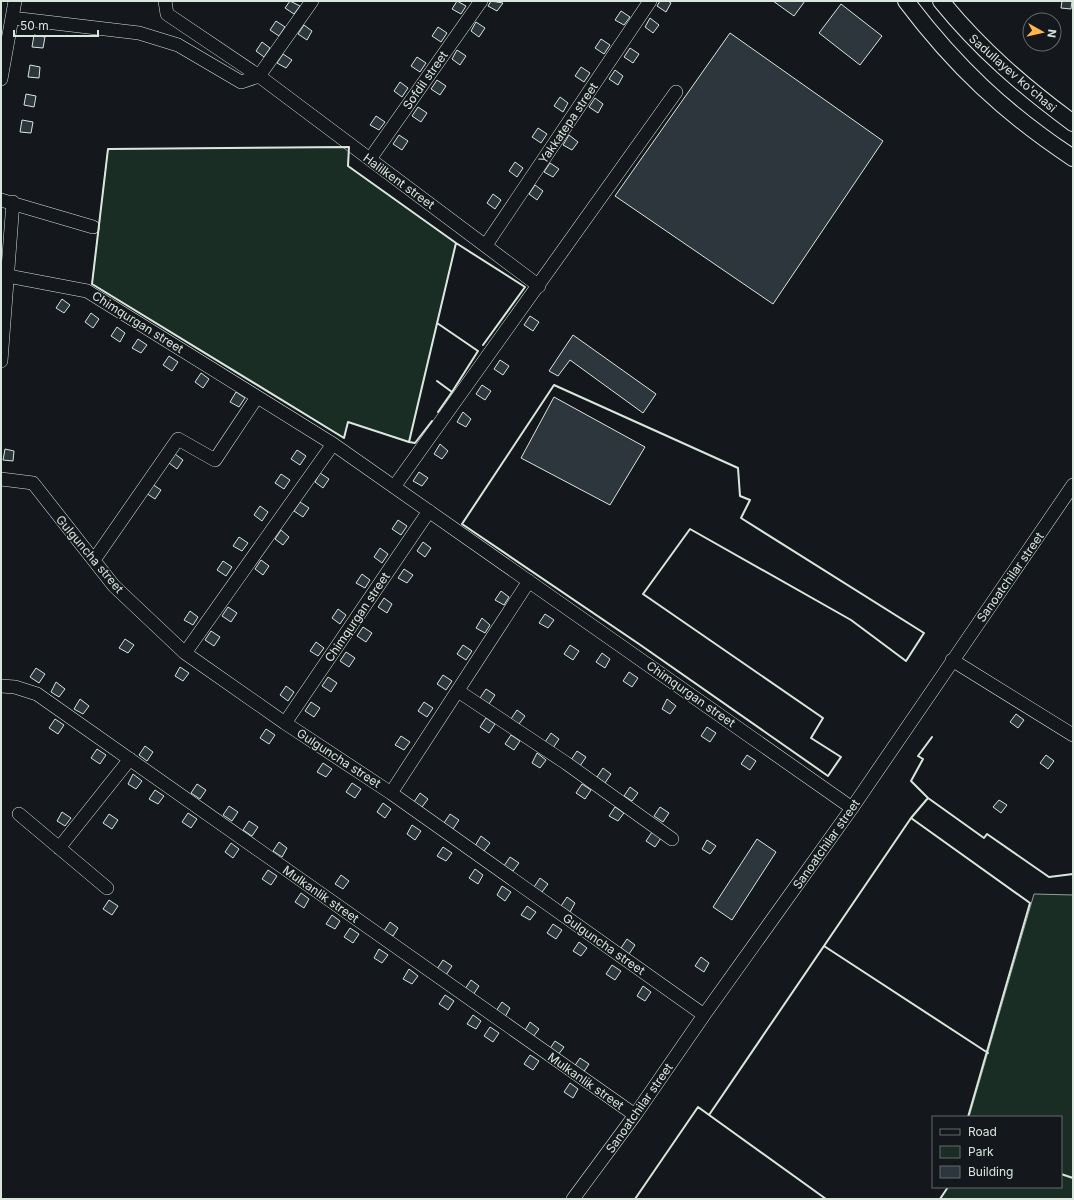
<svg xmlns="http://www.w3.org/2000/svg" width="1074" height="1200" font-family="Inter,sans-serif">
  <rect width="100%" height="100%" fill="#14181c"/>
  <path fill="#1a2d24" stroke="#939e99" d="M349 147 348 166 456 243 409 442 348 422 344 438 92 284 108 149Z
    M1034 894 1073 895V1199H940L948 1187H1061V1117H969Z"/>
  <path fill="#2c363c" stroke="#d8e6dc" d="M290 1 300 6 294 14 285 8Z
    M457 1 466 6 461 14 452 9Z
    M491 1 503 3 497 11 488 6Z
    M660 1H668L671 3 666 12 657 6Z
    M773 1H805L794 16Z
    M1062 1H1072L1071 9 1061 8Z
    M841 4 882 36 860 65 819 33Z
    M621 11 630 17 624 25 615 20Z
    M650 18 659 25 653 33 645 27Z
    M276 21 285 27 279 36 270 30Z
    M476 22 485 28 479 37 471 31Z
    M304 25 312 31 307 40 298 34Z
    M438 27 447 33 441 42 432 36Z
    M730 33 883 141 773 304 615 196Z
    M34 35 45 37 43 48 32 47Z
    M601 39 610 45 604 54 595 48Z
    M262 42 270 48 264 57 256 51Z
    M630 48 639 54 633 63 624 57Z
    M457 50 466 56 460 65 452 59Z
    M283 54 292 60 286 68 277 63Z
    M417 57 426 63 420 72 411 66Z
    M30 65 40 67 39 78 28 77Z
    M581 67 590 73 584 82 575 76Z
    M615 70 623 76 618 85 609 79Z
    M437 80 446 86 440 95 431 89Z
    M400 82 408 88 402 97 394 91Z
    M26 94 36 96 34 107 24 105Z
    M560 97 568 103 563 112 554 106Z
    M595 98 603 104 598 113 589 107Z
    M418 107 427 113 421 122 412 116Z
    M376 116 385 122 379 130 370 125Z
    M22 120 33 122 31 133 20 132Z
    M538 128 547 134 541 143 532 137Z
    M399 135 408 141 402 150 393 144Z
    M569 135 578 142 572 150 563 145Z
    M515 162 523 168 517 177 509 171Z
    M550 163 559 169 553 177 544 172Z
    M535 185 543 191 537 200 529 194Z
    M493 194 501 200 495 209 487 203Z
    M62 299 70 305 64 313 56 308Z
    M91 313 99 319 93 328 85 322Z
    M530 316 539 322 533 331 524 325Z
    M117 327 125 333 120 342 111 336Z
    M573 335 656 394 643 413 570 360 558 376 549 371Z
    M138 339 147 345 141 353 132 348Z
    M169 356 178 362 172 371 163 365Z
    M500 360 509 366 503 375 494 369Z
    M201 373 209 379 203 388 195 382Z
    M482 385 491 391 485 400 476 394Z
    M236 392 245 398 239 407 230 402Z
    M554 397 645 447 610 505 521 458Z
    M463 412 471 419 466 427 457 422Z
    M440 444 448 451 442 459 434 454Z
    M5 449 14 451 13 461 3 460Z
    M297 450 306 456 300 465 291 459Z
    M175 454 183 460 177 469 169 463Z
    M419 472 428 478 422 486 413 481Z
    M320 473 329 479 323 488 315 482Z
    M281 474 290 480 284 489 275 483Z
    M152 484 161 490 155 499 146 493Z
    M300 502 309 508 303 517 294 511Z
    M260 506 268 512 262 521 254 515Z
    M398 520 407 526 401 535 392 529Z
    M281 530 289 537 283 545 275 539Z
    M239 537 248 543 242 551 233 546Z
    M423 542 431 548 425 557 417 551Z
    M380 548 388 554 382 563 374 557Z
    M261 560 269 566 263 575 255 569Z
    M223 561 232 567 226 576 217 570Z
    M404 569 413 575 407 583 398 578Z
    M362 574 370 580 365 588 356 583Z
    M501 591 509 597 504 605 495 600Z
    M384 598 392 604 387 613 378 607Z
    M228 607 237 613 231 622 222 616Z
    M338 609 346 615 340 624 332 618Z
    M190 611 198 617 193 625 184 620Z
    M545 614 554 620 548 628 539 623Z
    M482 618 490 625 485 633 476 628Z
    M363 627 372 633 366 642 357 636Z
    M211 631 220 637 214 646 205 640Z
    M125 639 134 645 128 653 119 648Z
    M316 642 324 648 318 656 310 651Z
    M463 645 472 651 466 660 457 654Z
    M570 645 579 651 573 660 564 654Z
    M346 652 355 658 349 667 340 661Z
    M602 653 610 659 605 668 596 662Z
    M180 667 189 673 183 681 175 676Z
    M36 668 45 674 39 683 30 677Z
    M629 672 638 678 632 687 623 681Z
    M443 675 452 681 446 690 437 684Z
    M328 677 337 683 331 692 322 686Z
    M56 682 65 689 59 697 51 692Z
    M286 686 294 692 288 701 280 695Z
    M486 689 495 695 489 704 480 698Z
    M80 699 89 706 83 714 74 709Z
    M667 699 676 706 670 714 662 709Z
    M311 702 320 708 314 717 305 711Z
    M424 702 433 708 427 717 418 711Z
    M517 710 525 716 519 724 511 719Z
    M1016 714 1024 720 1018 728 1010 722Z
    M486 718 495 724 489 733 480 727Z
    M55 719 64 725 58 734 49 728Z
    M707 727 716 733 710 742 701 736Z
    M266 729 275 735 269 744 260 738Z
    M551 733 559 739 553 748 545 742Z
    M511 735 520 741 514 750 505 744Z
    M401 736 410 742 404 750 395 745Z
    M145 746 153 752 147 761 139 755Z
    M97 749 106 755 100 764 91 758Z
    M577 751 586 757 580 766 571 760Z
    M537 753 546 760 540 768 532 763Z
    M747 755 756 761 750 770 741 764Z
    M1046 755 1054 761 1048 769 1040 763Z
    M323 763 332 769 326 777 317 772Z
    M603 768 611 774 605 783 597 777Z
    M133 774 142 781 136 789 128 784Z
    M352 783 361 789 355 798 346 792Z
    M197 784 206 790 200 799 191 793Z
    M582 784 591 790 585 799 576 793Z
    M630 787 638 793 632 801 624 796Z
    M155 790 164 796 158 804 149 799Z
    M420 793 428 799 422 807 414 802Z
    M999 800 1007 805 1001 813 993 807Z
    M383 803 391 809 385 818 377 812Z
    M229 806 238 812 232 821 223 815Z
    M615 807 624 813 618 821 609 816Z
    M660 807 669 813 663 822 654 816Z
    M62 812 71 818 65 826 57 821Z
    M188 813 197 819 191 828 182 822Z
    M109 814 118 820 112 829 103 823Z
    M450 814 459 820 453 829 444 823Z
    M249 821 258 827 252 836 243 830Z
    M412 825 421 831 415 840 407 834Z
    M652 832 661 838 655 847 646 841Z
    M481 836 490 843 484 851 475 846Z
    M757 839 776 852 732 920 713 907Z
    M707 840 716 846 710 854 702 849Z
    M279 842 287 848 282 857 273 851Z
    M231 843 239 849 233 858 225 852Z
    M443 847 452 853 446 861 437 856Z
    M510 857 519 863 513 871 504 866Z
    M475 869 483 875 478 884 469 878Z
    M268 870 277 876 271 885 262 879Z
    M341 875 349 881 343 889 335 884Z
    M540 878 548 884 542 892 534 887Z
    M502 886 511 892 505 901 497 895Z
    M301 893 309 899 304 908 295 902Z
    M567 897 575 903 570 912 561 906Z
    M109 900 118 906 112 915 103 909Z
    M527 906 536 912 530 920 521 915Z
    M332 915 340 921 335 929 326 924Z
    M390 922 398 928 393 936 384 931Z
    M553 924 562 930 556 939 547 933Z
    M350 928 359 934 353 943 344 937Z
    M627 939 635 945 629 954 621 948Z
    M579 942 587 948 581 956 573 951Z
    M379 949 388 955 382 963 374 958Z
    M701 957 709 963 704 972 695 966Z
    M443 960 452 966 446 975 437 969Z
    M612 965 621 971 615 980 606 974Z
    M409 969 418 976 412 984 403 979Z
    M471 980 479 986 473 995 465 989Z
    M643 986 651 992 645 1001 637 996Z
    M445 995 454 1001 448 1010 439 1004Z
    M502 1002 510 1008 505 1017 496 1011Z
    M473 1015 481 1021 476 1029 467 1024Z
    M530 1022 539 1029 533 1037 524 1032Z
    M490 1027 499 1033 493 1042 484 1036Z
    M555 1041 564 1047 558 1055 549 1050Z
    M530 1055 539 1061 533 1070 524 1064Z
    M580 1058 589 1064 583 1073 574 1067Z
    M570 1083 578 1089 573 1098 564 1092Z"/>
  <g fill="none" stroke-linecap="round" stroke-linejoin="round">
    <defs>
      <path id="minor" d="M165 1 167 14 259 76 539 286
        M12 18 139 33 178 45 241 82 259 76 312 1
        M1 79 15 1
        M370 159 481 1
        M1 200 93 227
        M486 245 650 1
        M8 276 87 291 333 444 852 808
        M1 361 13 202
        M1 479 33 483 114 586 185 653 285 723 391 793 704 1015
        M394 487 676 92
        M94 560 178 439 215 460 257 397
        M185 653 333 444
        M952 660 1073 735
        M1 686 15 687 37 694 635 1115
        M458 691 566 763 672 839
        M285 723 429 511
        M391 793 529 581
        M19 814 107 888
        M59 848 130 759
        M573 1199 635 1115 704 1015 852 808 1073 485"/>
      <path id="major" d="M906 1C955 66 1005 113 1073 158
        M941 1C980 49 1023 86 1073 123"/>
    </defs>
    <use href="#minor" stroke="#d8e6dc" stroke-width="14"/>
    <use href="#major" stroke="#d8e6dc" stroke-width="18"/>
    <use href="#minor" stroke="#14181c" stroke-width="13"/>
    <use href="#major" stroke="#14181c" stroke-width="16"/>
    <path stroke="#d8e6dc" stroke-width="2" d="M349 147 348 166 456 243 409 442 348 422 344 438 92 284 108 149Z
      M456 243 525 287 483 345
      M437 381 452 392 478 351 437 323
      M554 385 738 468 740 496 750 500 741 518 924 633 906 661 851 620 690 529 643 594 823 718 811 738 841 757 828 776 639 644 462 524Z
      M438 412 452 392
      M409 442 415 443 432 421
      M932 737 918 756 923 759 911 781 928 798 984 838 987 834 1049 877 1073 874
      M928 798 911 818 1030 903 968 1117
      M824 946 988 1053
      M709 1115 911 818
      M1061 1174 1073 1178
      M635 1199 698 1107 826 1199
      M940 1199 948 1187"/>
  </g>
  <g text-anchor="middle" dominant-baseline="central" stroke-width="3" stroke-linejoin="round" paint-order="stroke">
    <g font-size="12" fill="#d8e6dc" stroke="#14181c">
      <text transform="translate(1013 73) rotate(41)">Sadullayev ko'chasi</text>
      <text transform="translate(425 80) rotate(-55)">Sofdil street</text>
      <text transform="translate(568 123) rotate(-56)">Yakkatepa street</text>
      <text transform="translate(399 181) rotate(36)">Halilkent street</text>
      <text transform="translate(138 322) rotate(32)">Chimqurgan street</text>
      <text transform="translate(90 554) rotate(50)">Gulguncha street</text>
      <text transform="translate(1010 577) rotate(-55)">Sanoatchilar street</text>
      <text transform="translate(357 617) rotate(-56)">Chimqurgan street</text>
      <text transform="translate(691 694) rotate(35)">Chimqurgan street</text>
      <text transform="translate(339 758) rotate(33)">Gulguncha street</text>
      <text transform="translate(826 844) rotate(-55)">Sanoatchilar street</text>
      <text transform="translate(321 894) rotate(35)">Mulkanlik street</text>
      <text transform="translate(604 944) rotate(35)">Gulguncha street</text>
      <text transform="translate(586 1081) rotate(35)">Mulkanlik street</text>
      <text transform="translate(639 1108) rotate(-55)">Sanoatchilar street</text>
    </g>
  </g>
  <rect width="1074" height="1200" fill="none" stroke="#d8e6dc" stroke-width="4"/>
  <rect x="932" y="1116" width="130" height="72" fill="#14181c" stroke="#626a69"/>
  <rect x="940" y="1129" width="20" height="6" fill="#14181c" stroke="#626a69"/>
  <text x="968" y="1136" font-size="12" fill="#d8e6dc">Road</text>
  <rect x="940" y="1146" width="20" height="12" fill="#1a2d24" stroke="#626a69"/>
  <text x="968" y="1156" font-size="12" fill="#d8e6dc">Park</text>
  <rect x="940" y="1166" width="20" height="12" fill="#2c363c" stroke="#626a69"/>
  <text x="968" y="1176" font-size="12" fill="#d8e6dc">Building</text>
  <g transform="translate(1042 32) rotate(98)"><circle r="19" fill="#14181c" stroke="#626a69"/>
  <path d="M0-3L7 15L0 10L-7 15Z" fill="#ffb74d"/>
  <text y="-6" font-size="11" font-weight="bold" text-anchor="middle" fill="#d8e6dc">N</text>
  </g>
  <path d="M14 30v6h84v-6" fill="none" stroke="#d8e6dc" stroke-width="2"/>
  <text x="20" y="30" font-size="12" fill="#d8e6dc" stroke="#14181c" stroke-width="3" paint-order="stroke">50 m</text>
</svg>
